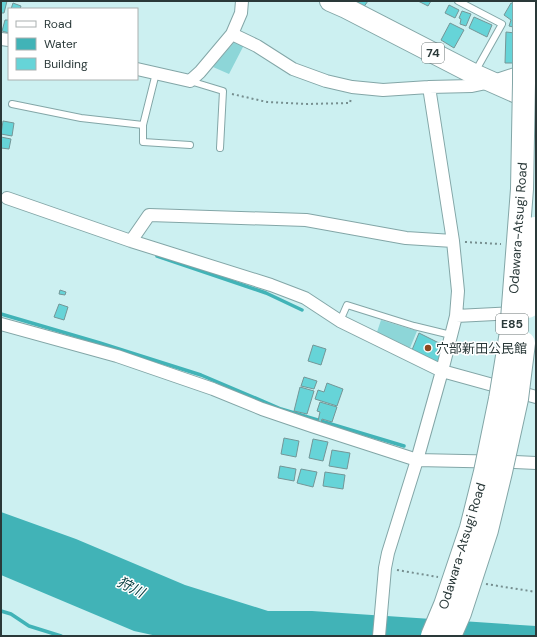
<svg xmlns="http://www.w3.org/2000/svg" width="537" height="637" font-family="'DM Sans','Noto Sans JP',sans-serif">
  <rect width="100%" height="100%" fill="#ccf0f1"/>
  <path fill="#8dd6d8" d="M236 40 244 45 229 74 213 67Z
    M381 320 417 331 410 348 377 332Z"/>
  <path fill="#41b3b7" d="M1 512 76 539 185 585 268 611H312L536 626V636H157L134 631 1 575Z"/>
  <g fill="none" stroke-linecap="round" stroke-linejoin="round">
    <path stroke="#41b3b7" stroke-width="3.5" d="M157 256 266 293 302 310
      M1 314 100 343 201 375 281 409 404 446
      M1 611 11 614 29 626 61 636"/>
  </g>
  <path fill="#66d4d8" stroke="#749697" d="M1 1H7L4 13H1Z
    M351 1H368L363 8Z
    M418 1H431L428 6Z
    M13 3 21 6 20 9H11Z
    M511 3 517 5V28L509 26 511 20 504 15Z
    M449 5 459 10 455 18 445 13Z
    M462 11 471 14 466 26 460 24 461 19 459 18Z
    M474 17 492 25 487 37 469 28Z
    M5 20H9V33L2 31Z
    M450 23 464 30 454 48 441 40Z
    M506 32 515 33 514 63H505Z
    M3 121 14 123 12 136 1 134Z
    M1 137 11 139 9 149 1 148Z
    M60 290 66 292 65 295 59 294Z
    M59 304 68 307 64 320 54 317Z
    M419 333 445 346 439 365 412 350Z
    M313 345 326 349 321 365 308 361Z
    M304 377 317 381 314 389 301 386Z
    M327 383 343 389 337 406 315 399 318 390 324 392Z
    M300 387 314 391 307 414 294 411Z
    M320 402 337 407 332 422 322 419 321 423 318 421 320 412 317 411Z
    M284 438 299 441 296 457 281 454Z
    M313 439 328 442 323 461 309 458Z
    M332 450 350 453 347 469 329 466Z
    M280 466 296 469 294 481 278 478Z
    M301 469 317 472 313 487 297 483Z
    M325 472 345 475 343 489 323 486Z"/>
  <g fill="none" stroke-linecap="round" stroke-linejoin="round">
    <defs>
      <path id="lane" d="M458 1 502 24 475 72
        M156 73 143 125V142L190 145
        M190 81 223 91 220 148
        M12 104 81 118 143 125
        M340 321 347 305 414 326 451 335"/>
      <path id="street" d="M242 1 241 13 232 34 257 46 293 69 326 81 352 87 383 90 429 87 472 86 491 82 536 67
        M1 39 9 40
        M137 69 190 81 200 72 232 34
        M7 198 131 241 271 285 305 298 340 321 442 371 536 397
        M131 241 149 215 306 220 406 238 453 241
        M456 316 517 313
        M1 324 117 356 213 389 262 409 312 426 417 460 515 462 536 463
        M379 636 385 568 388 553 417 460 442 371 456 316 458 291 453 241 429 87"/>
      <path id="primary" d="M330 1 346 8 474 74 528 98 536 105"/>
    </defs>
    <use href="#lane" stroke="#83a6a7" stroke-width="8"/>
    <use href="#street" stroke="#83a6a7" stroke-width="14"/>
    <use href="#primary" stroke="#83a6a7" stroke-width="22"/>
    <path stroke="#768e8f" stroke-width="2" stroke-dasharray="2 3" stroke-linecap="butt" d="M232 94 267 102 306 104 350 103 351 98
      M465 242 501 244
      M397 570 438 577
      M486 584 536 592"/>
    <use href="#lane" stroke="#fff" stroke-width="6"/>
    <use href="#street" stroke="#fff" stroke-width="12"/>
    <use href="#primary" stroke="#fff" stroke-width="20"/>
    <defs>
      <path id="highway-bridge" d="M528 307 532 267 534 228
        M432 636 445 605 471 528 485 472 500 399 511 332 522 189 524 83V1
        M450 636 460 613 487 530 501 472 517 399 524 343"/>
    </defs>
    <use href="#highway-bridge" stroke="#83a6a7" stroke-width="24" stroke-linecap="butt"/>
    <use href="#highway-bridge" stroke="#fff" stroke-width="22"/>
  </g>
  <circle fill="#8c471e" stroke="#fff" stroke-width="1.5" cx="428" cy="348" r="4"/>
  <g text-anchor="middle" dominant-baseline="central" stroke-width="3" stroke-linejoin="round" paint-order="stroke">
    <g fill="#fff" stroke="#6a7474" stroke-width="1">
      <rect x="422" y="43" width="22" height="20" rx="3"/>
      <rect x="496" y="314" width="32" height="20" rx="3"/>
    </g>
    <g font-size="12" font-weight="bold" fill="#2a3939">
      <text x="433" y="53">74</text>
      <text x="512" y="324">E85</text>
    </g>
    <g font-size="13" fill="#2a3939" stroke="#fff">
      <text transform="translate(518 228) rotate(-86)">Odawara-Atsugi Road</text>
      <text transform="translate(462 546) rotate(-73)">Odawara-Atsugi Road</text>
    </g>
    <g font-size="13" fill="#2a3939" stroke="#fff" text-anchor="start">
      <text x="436" y="348">穴部新田公民館</text>
    </g>
    <g font-size="14" font-style="italic" fill="#02393b" stroke="#fff">
      <text transform="translate(131 587) rotate(27)">狩川</text>
    </g>
  </g>
  <rect width="537" height="637" fill="none" stroke="#2a3939" stroke-width="4"/>
  <rect x="8" y="8" width="130" height="72" fill="#ffffff" stroke="#aab0b0"/>
  <rect x="16" y="21" width="20" height="6" fill="#ffffff" stroke="#aab0b0"/>
  <text x="44" y="28" font-size="12" fill="#2a3939">Road</text>
  <rect x="16" y="38" width="20" height="12" fill="#41b3b7" stroke="#aab0b0"/>
  <text x="44" y="48" font-size="12" fill="#2a3939">Water</text>
  <rect x="16" y="58" width="20" height="12" fill="#66d4d8" stroke="#aab0b0"/>
  <text x="44" y="68" font-size="12" fill="#2a3939">Building</text>
</svg>
